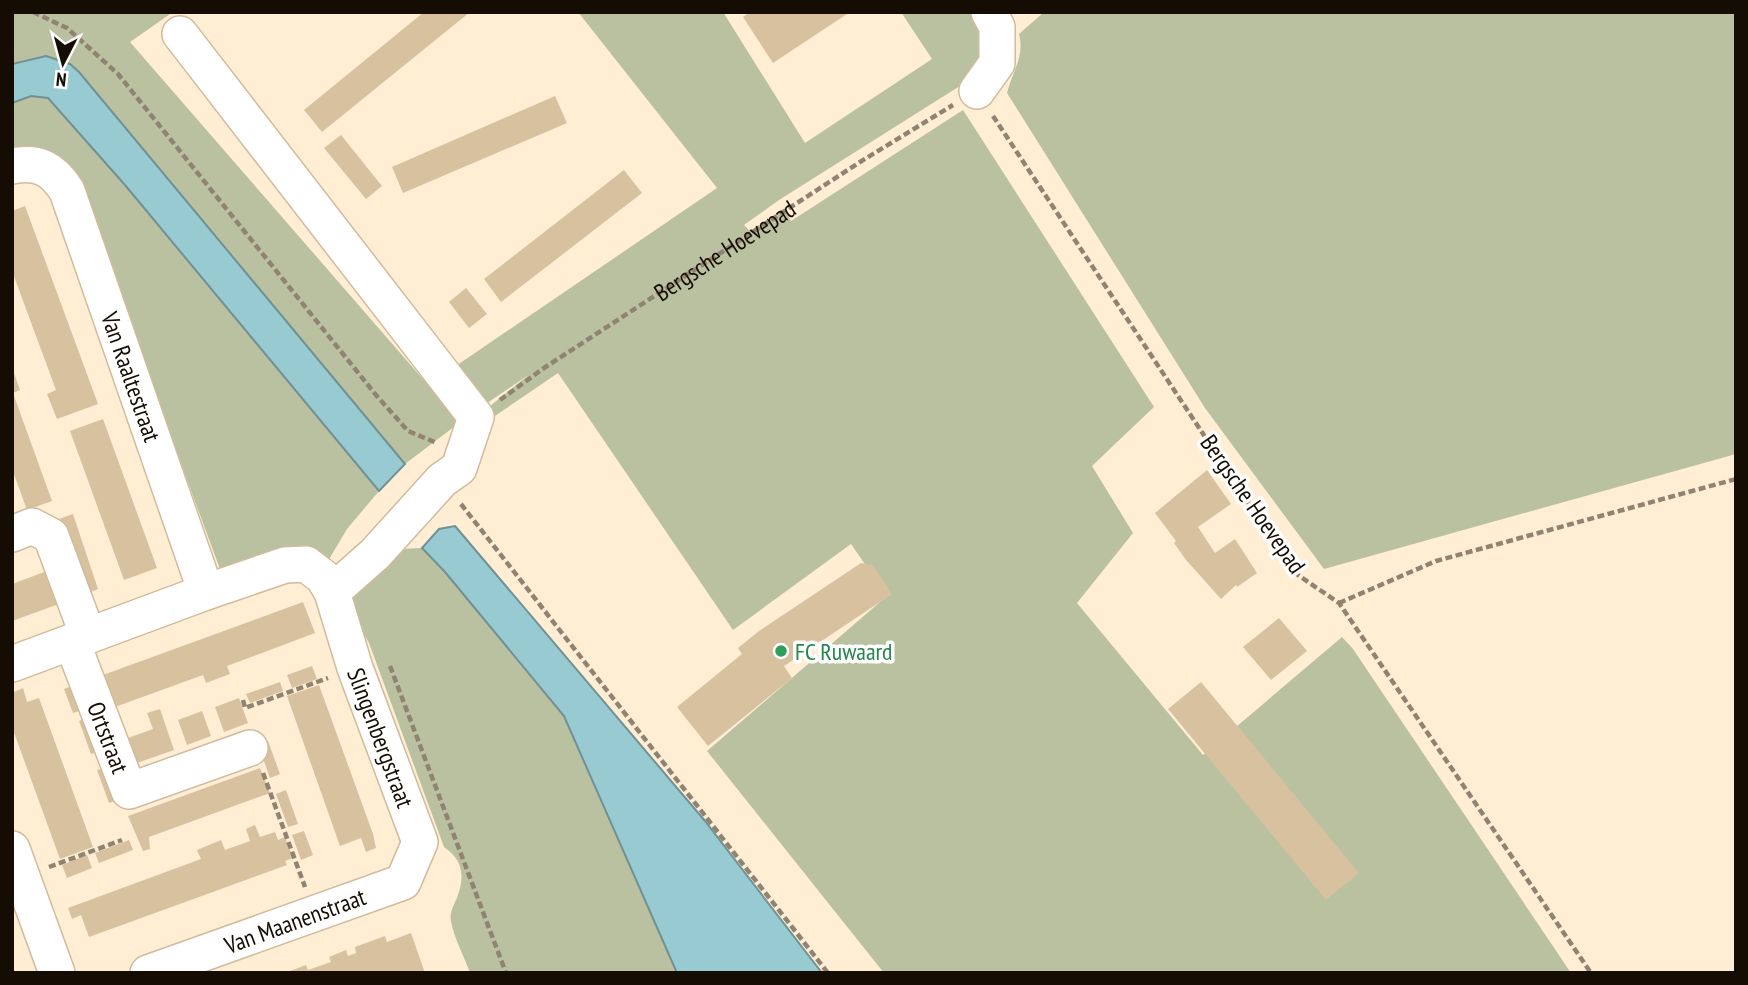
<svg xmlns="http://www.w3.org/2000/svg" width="1748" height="985" font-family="'PT Sans Narrow',sans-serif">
  <rect width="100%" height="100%" fill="#ffedd4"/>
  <path fill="#bac1a1" d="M12 12H173L130 42 428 385 717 188 578 12H723L805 143 932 59 901 12H973C988 45 985 48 971 79L779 200 744 225 750 231 784 209 791 221 963 110 1154 407 1092 466 1133 533 1077 603 1203 755 1342 637 1353 649 1571 973H884L707 751 887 596 851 544 733 630 558 373 489 420 465 426 530 374 471 414 405 464 79 72 70 63 24 60 12 64Z
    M1044 12H1736V454L1324 569 1205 408 1007 93C1012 72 1025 57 1019 34Z
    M31 96 47 98 125 185 379 491 347 529 325 566 224 580 74 172C55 149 39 158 12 160V103Z
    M422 548 445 572 564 716 677 973H470C464 956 454 938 451 921 449 911 455 904 458 895 465 875 462 859 444 847L369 643 345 601 400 549Z"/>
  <path fill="#98cad1" stroke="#719194" stroke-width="2" d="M46 56 70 64 79 72 405 464 379 491 125 185 48 98 31 96 12 103V64Z
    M455 526 705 821 822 973H677L564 716 445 572 422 548 439 529Z"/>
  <path fill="#d8c19f" d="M424 12H470L322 132 304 110Z
    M750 12H850L773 63 743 17Z
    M555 96 567 123 403 193 392 167Z
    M341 135 382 186 366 199 324 148Z
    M624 170 642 193 501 302 484 279Z
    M25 206 98 404 57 419 47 394 56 390 12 271V211Z
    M466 288 487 314 469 328 449 302Z
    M13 370 20 390 13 393 52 501 27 510 12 469Z
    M103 419 157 568 124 580 70 431Z
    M1207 470 1231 504 1198 527 1215 553 1235 539 1257 573 1237 587 1236 585 1221 599 1186 560 1174 543 1176 541 1155 513Z
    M73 514 98 589 86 594 59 519Z
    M861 563 873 565 892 594 784 666 792 678 708 746 677 707 742 654 738 648 759 631Z
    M47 571 59 604 12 621V584Z
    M303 602 315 633 227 666 230 674 206 683 203 675 104 711 92 679Z
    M1279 618 1307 651 1271 680 1243 647Z
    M312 666 317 679 292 688 287 675Z
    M280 682 283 691 250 703 246 694Z
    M1201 682 1359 873 1326 900 1168 709Z
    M77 684 86 709 73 713 64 689Z
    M319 685 373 834 376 848 366 852 361 838 340 846 287 696Z
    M23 688 27 702 39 698 93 847 60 859 12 727V693Z
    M239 698 248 723 224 732 215 707Z
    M160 709 174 750 137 763 128 738 153 729 147 713Z
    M202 711 211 736 187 745 178 720Z
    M89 717 101 751 91 754 79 721Z
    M268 741 280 774 270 778 258 744Z
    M106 767 119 800 109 803 97 770Z
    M260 768 270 793 149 837 150 849 143 851 128 816Z
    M286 790 298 824 288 827 276 794Z
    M255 825 260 837 275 832 278 840 285 837 293 858 285 861 287 865 89 937 81 915 72 919 68 908 201 859 197 850 221 840 225 850 250 841 246 829Z
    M304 831 313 855 301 860 292 835Z
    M129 840 133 850 99 863 95 853Z
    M87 855 92 868 67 878 62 865Z
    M411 933 425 973H290V971L306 965 308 970 331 962 329 957 346 950 348 956 356 953 355 947 385 936 387 942Z"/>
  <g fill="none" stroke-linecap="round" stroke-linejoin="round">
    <defs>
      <g id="minor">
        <path d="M180 34 476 417 459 468 442 480 375 554 332 592"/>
        <path d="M977 91 997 63V27L989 12"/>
        <path id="s2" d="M12 166C39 161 53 169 67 191L206 592"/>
        <path d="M12 534 32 526 51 536 88 636"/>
        <path id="s3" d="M72 642 129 791 250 748"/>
        <path id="s4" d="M12 664 206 592 285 565 306 564 323 577 332 592 355 668 420 842 403 882 148 973"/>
        <path d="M12 849 57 973"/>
      </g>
    </defs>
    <use href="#minor" stroke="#d1bb9c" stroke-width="38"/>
    <g stroke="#918372" stroke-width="4.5" stroke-dasharray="7 3.5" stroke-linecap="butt">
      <path d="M33 12 67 28 118 74 376 395 408 431 437 443"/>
      <path d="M993 116 1295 573 1339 603 1591 973"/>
      <path id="s1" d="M500 400 544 368 860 162 953 105"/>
      <path d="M461 504 828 973"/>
      <path d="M1339 603 1436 561 1736 479"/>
      <path d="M390 666 506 973"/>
      <path d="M243 700 245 708 328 678"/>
      <path d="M263 773 305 887"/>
      <path d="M49 867 122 840"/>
    </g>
    <use href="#minor" stroke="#fff" stroke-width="35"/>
  </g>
  <circle fill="#2e9e5b" stroke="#fdfdfd" stroke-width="2.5" cx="781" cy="651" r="7"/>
  <g text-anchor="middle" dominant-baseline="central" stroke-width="7" stroke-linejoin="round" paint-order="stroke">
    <g font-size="24" fill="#150d04" stroke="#fdfdfd">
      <text stroke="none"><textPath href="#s1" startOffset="270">Bergsche Hoevepad</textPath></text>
      <text stroke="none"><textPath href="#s2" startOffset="262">Van Raaltestraat</textPath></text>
      <text transform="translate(1253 504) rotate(55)">Bergsche Hoevepad</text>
      <text stroke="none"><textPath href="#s3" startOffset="102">Ortstraat</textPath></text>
      <text stroke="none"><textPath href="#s4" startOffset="504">Slingenbergstraat</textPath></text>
      <text transform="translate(295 921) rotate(-20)">Van Maanenstraat</text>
    </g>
    <g font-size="24" fill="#27864d" stroke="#fdfdfd" text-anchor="start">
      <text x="795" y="651">FC Ruwaard</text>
    </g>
  </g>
  <rect width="1748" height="985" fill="none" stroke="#150d04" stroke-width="28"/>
  <g transform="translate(63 63) rotate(186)" stroke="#fdfdfd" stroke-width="5" paint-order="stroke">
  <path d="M0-5L12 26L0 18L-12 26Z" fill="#150d04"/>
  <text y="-10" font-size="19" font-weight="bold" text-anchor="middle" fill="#150d04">N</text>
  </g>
</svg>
